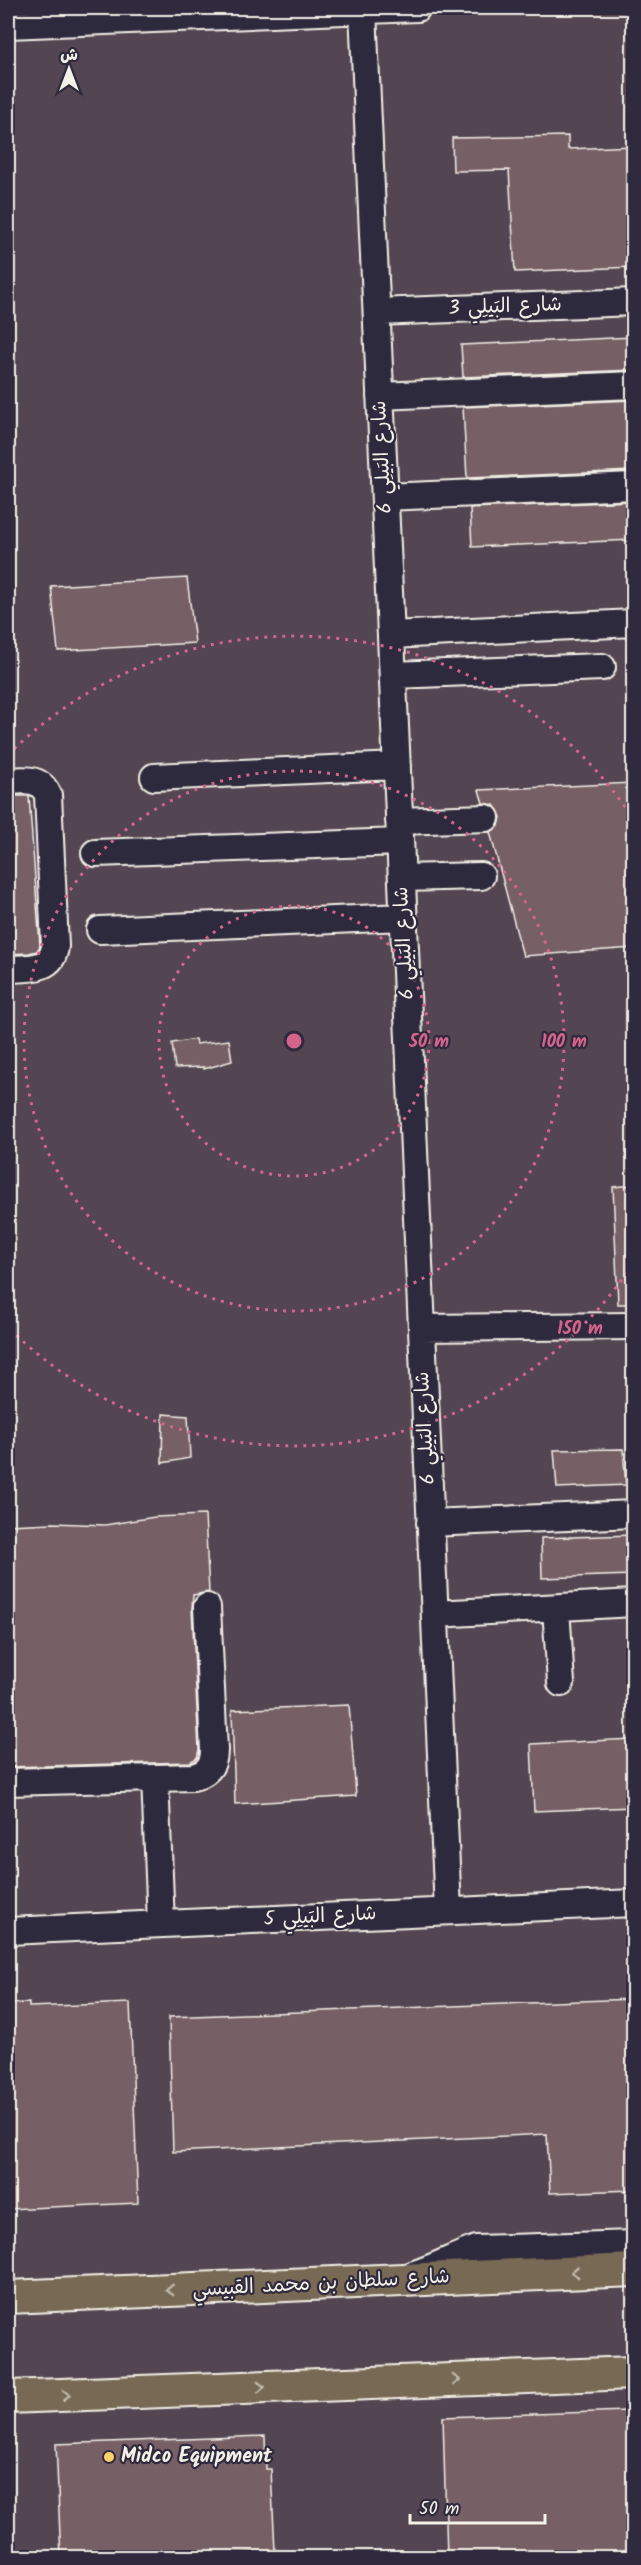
<svg xmlns="http://www.w3.org/2000/svg" width="641" height="2565" font-family="Kalam,'Playpen Sans Arabic',sans-serif">
  <rect width="100%" height="100%" fill="#443a49"/>
  <filter id="ink" filterUnits="userSpaceOnUse"><feTurbulence type="fractalNoise" baseFrequency=".0167" numOctaves="2"/><feDisplacementMap in="SourceGraphic" scale="12" xChannelSelector="R" yChannelSelector="G"/><feConvolveMatrix kernelMatrix="1 2 1 2 8 2 1 2 1" color-interpolation-filters="sRGB"/></filter>
  <g filter="url(#ink)">
    <path fill="#534551" d="M8 8H633V2557L8 2558Z"/>
    <path fill="#765f65" stroke="#f4f1e8" stroke-width="1.5" d="M568 136V149L633 146V267L515 272 509 170 453 171 452 138Z
      M633 337V370L463 377 461 345Z
      M633 400V471L467 478 463 407Z
      M633 501V540L472 547 470 508Z
      M187 578 195 643 58 651 51 586Z
      M633 783V948L523 956 490 832 499 826 501 817 494 805 483 803 479 790Z
      M8 796H29L40 946 37 951 29 953 8 954Z
      M195 1039 196 1044 229 1040 232 1061 204 1069V1067L175 1068 172 1043Z
      M633 1185V1304H618L613 1187Z
      M163 1414 188 1416 190 1458 162 1463Z
      M623 1449 626 1485 557 1488 554 1450Z
      M205 1515 209 1592 193 1595 192 1608 199 1750 197 1758 190 1762 8 1767V1622H12L8 1573V1525L53 1523 105 1525 155 1517Z
      M633 1535V1575L542 1578 541 1538Z
      M349 1705 356 1796 235 1804 232 1710Z
      M633 1739V1807L534 1811 531 1744Z
      M633 1999V2190L550 2193 547 2134 173 2152 169 2017Z
      M29 2003V2007L130 2003 138 2203 8 2209V2004Z
      M628 2411 632 2555 447 2558 443 2417Z
      M265 2436 266 2469H271L275 2551 176 2558H61L56 2444Z"/>
    <g fill="none" stroke-linecap="round" stroke-linejoin="round">
      <defs>
        <path id="minor" d="M363 10 448 1911
          M8 25 417 8
          M377 312 634 302
          M380 396 634 385
          M385 497 634 486
          M391 635 634 623
          M393 675 602 667
          M154 777 397 766
          M8 781C25 780 40 777 48 795L55 946C53 971 27 968 8 969
          M399 821 486 818
          M95 853 400 842
          M402 878 481 876
          M100 930 403 917
          M422 1328 634 1326
          M430 1523 634 1514
          M556 1608 561 1683
          M435 1614 634 1603
          M155 1778 161 1924
          M8 1782 193 1777C208 1773 214 1765 214 1750L207 1607
          M8 1931 634 1903
          M412 2275C434 2268 454 2257 476 2249L634 2244"/>
        <path id="major" d="M8 2297 634 2270
          M8 2397 634 2373"/>
      </defs>
      <use href="#minor" stroke="#f4f1e8" stroke-width="30"/>
      <use href="#major" stroke="#f4f1e8" stroke-width="36"/>
      <use href="#minor" stroke="#2f2a3d" stroke-width="26"/>
      <use href="#major" stroke="#786954" stroke-width="32"/>
    </g>
    <defs><path id="oneway-chevron" d="M-2-3.5L2.5 0L-2 3.5" fill="none" stroke-width="1.6" stroke-linecap="round" stroke-linejoin="round" transform="scale(1.5)"/></defs>
    <g stroke="#c2bbad">
      <use href="#oneway-chevron" transform="translate(575 2272) rotate(177)"/>
      <use href="#oneway-chevron" transform="translate(170 2290) rotate(178)"/>
      <use href="#oneway-chevron" transform="translate(456 2380) rotate(-2)"/>
      <use href="#oneway-chevron" transform="translate(261 2387) rotate(-2)"/>
      <use href="#oneway-chevron" transform="translate(66 2395) rotate(-2)"/>
    </g>
  </g>
  <g fill="none" stroke="#d4648c" stroke-width="3" stroke-dasharray="3 6">
    <circle cx="294" cy="1041" r="135"/>
    <circle cx="294" cy="1041" r="270"/>
    <path d="M632 1265A405 405 0 0 1 8 1327M8 755A405 405 0 0 1 632 817"/>
  </g>
  <circle fill="#ffd166" stroke="#2f2a3d" stroke-width="2" cx="109" cy="2457" r="6"/>
  <g text-anchor="middle" dominant-baseline="central" stroke-width="4.5" stroke-linejoin="round" paint-order="stroke">
    <g font-size="20" fill="#f4f1e8" stroke="#2f2a3d">
      <text transform="translate(505 307) rotate(-2)">شارع البَيلِي 3</text>
      <text transform="translate(383 457) rotate(-93)">شارع البَيلِي 6</text>
      <text transform="translate(405 943) rotate(-93)">شارع البَيلِي 6</text>
      <text transform="translate(426 1428) rotate(-93)">شارع البَيلِي 6</text>
      <text transform="translate(320 1917) rotate(-3)">شارع البَيلِي 5</text>
      <text transform="translate(321 2284) rotate(-3)">شارع سلطان بن محمد القبيسي</text>
    </g>
    <g font-size="20" font-weight="bold" fill="#f4f1e8" stroke="#2f2a3d" text-anchor="start">
      <text x="121" y="2457">Midco Equipment</text>
    </g>
  </g>
  <circle cx="294" cy="1041" r="9" fill="#d4648c" stroke="#2f2a3d" stroke-width="3"/>
  <g font-size="18" text-anchor="middle" font-weight="bold" fill="#d4648c" stroke="#2f2a3d" stroke-width="4.5" stroke-linejoin="round" paint-order="stroke">
    <text x="429" y="1047">50 m</text>
    <text x="564" y="1047">100 m</text>
    <text x="580" y="1334">150 m</text>
  </g>
  <rect width="641" height="2565" fill="none" stroke="#2f2a3d" stroke-width="30"/>
  <rect x="15" y="15" width="611" height="2535" fill="none" stroke="#f4f1e8" stroke-width="2" filter="url(#ink)"/>
  <g transform="translate(69 69)" stroke="#2f2a3d" stroke-width="4.5" paint-order="stroke">
  <path d="M0-4.5L10 22L0 15L-10 22Z" fill="#f4f1e8"/>
  <text y="-9" font-size="16" font-weight="bold" text-anchor="middle" fill="#f4f1e8">ش</text>
  </g>
  <path d="M410 2514v9h135v-9" fill="none" stroke="#f4f1e8" stroke-width="3"/>
  <text x="419" y="2514" font-size="18" fill="#f4f1e8" stroke="#2f2a3d" stroke-width="4.5" paint-order="stroke">50 m</text>
</svg>
